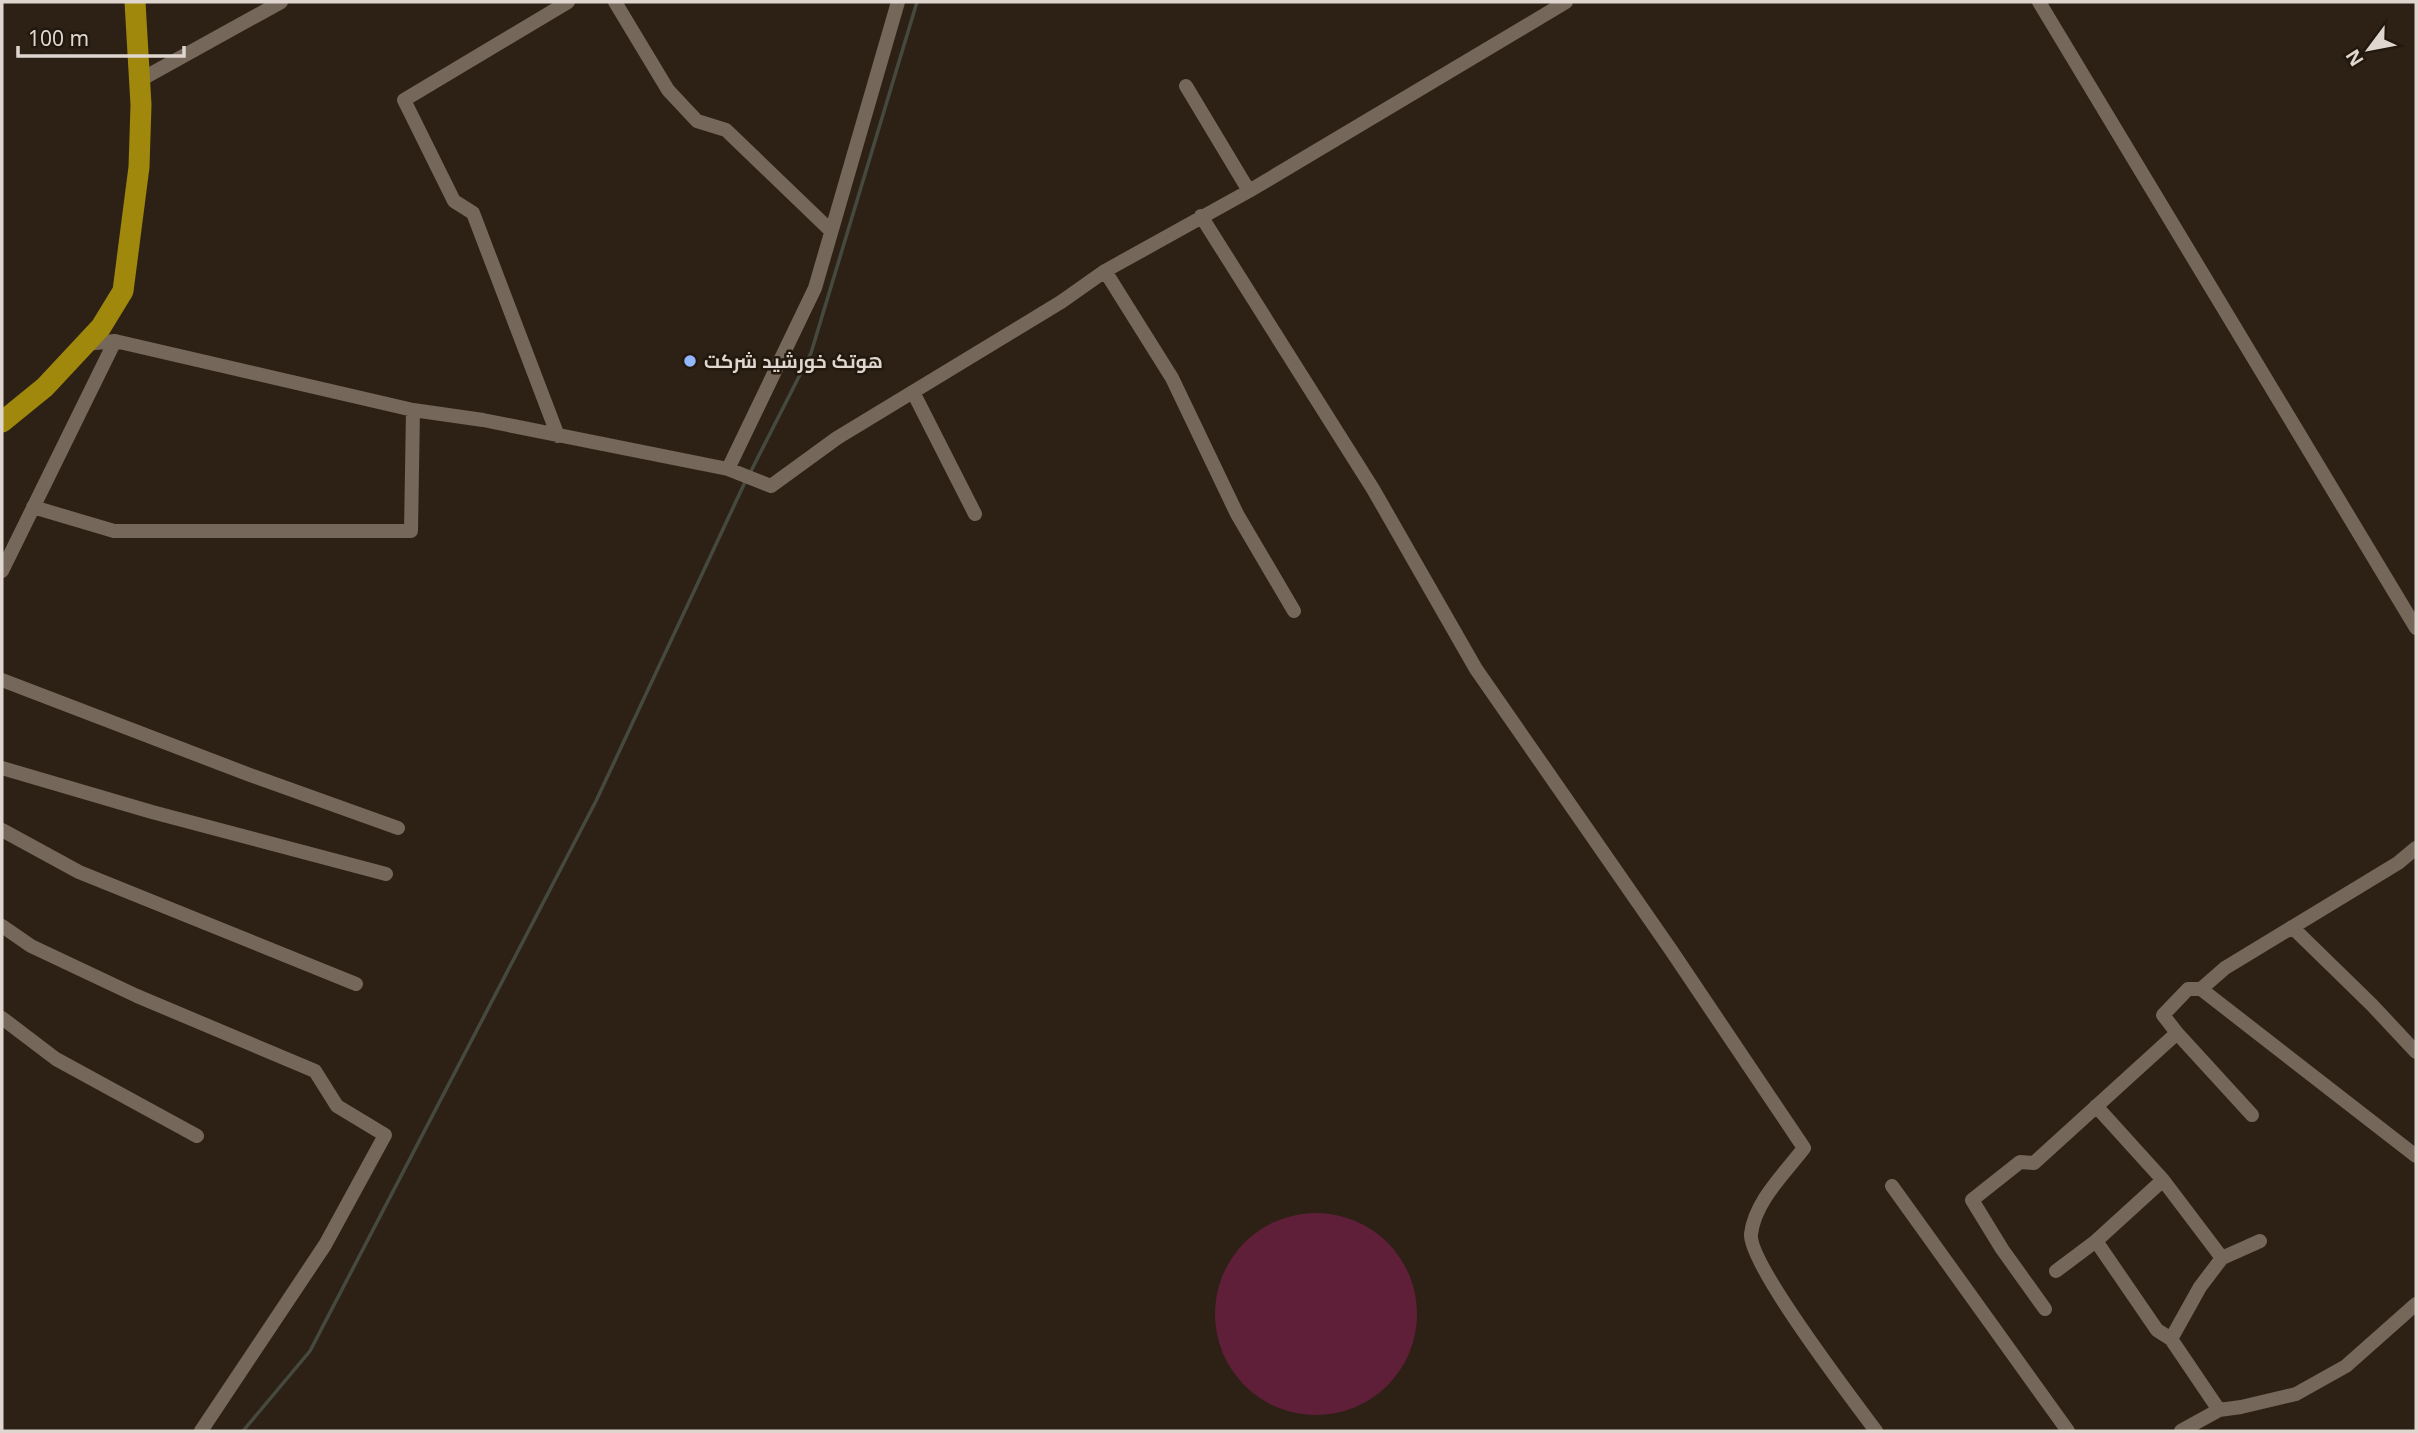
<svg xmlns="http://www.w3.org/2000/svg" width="2418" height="1433" font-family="'Noto Sans',Cairo,sans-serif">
  <rect width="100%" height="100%" fill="#2d2116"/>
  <path fill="#601f38" d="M1215 1314a101 101 0 1 1 202 0a101 101 0 1 1-202 0Z"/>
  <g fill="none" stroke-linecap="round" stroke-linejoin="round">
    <path stroke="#464a3e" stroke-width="3.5" d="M750 473 811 353 917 2
      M243 1431 310 1351 596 801 746 480"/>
    <path stroke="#756759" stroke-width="14" d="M615 2 668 90 697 121 726 130 831 231
      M2039 2 2416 628
      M140 80 281 2
      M1186 86 1249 191
      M1201 216 1373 489 1476 669 1671 950 1804 1148C1785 1173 1755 1201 1751 1234 1748 1263 1853 1400 1876 1431
      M1105 271 1172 378 1237 514 1294 611
      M85 344 115 341 413 410 483 420 728 469 771 486 837 438 1061 302 1105 271 1249 191 1566 2
      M913 392 975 514
      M558 436 473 213 454 201 404 100 568 2
      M728 469 815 288 898 2
      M33 507 114 531H411L413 410
      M2 571 115 341
      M2 680 250 775 398 828
      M2 768 152 812 386 874
      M2 830 79 872 356 984
      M2 926 31 946 137 996 315 1071 337 1106 385 1135 325 1245 201 1431
      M2292 927 2372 1005 2416 1052
      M2201 989 2416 1156
      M2 1018 56 1059 197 1136
      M2177 1033 2252 1115
      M2096 1106 2163 1180 2222 1258
      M1892 1186 2068 1431
      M2096 1241 2157 1330 2171 1339 2219 1410
      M2056 1271 2096 1241 2163 1180
      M2045 1309 2002 1249 1972 1200 2020 1162 2034 1163 2177 1033 2163 1015 2188 989H2201L2225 968 2398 863 2416 848
      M2171 1339 2200 1287 2222 1258 2260 1241
      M2181 1431 2219 1410 2241 1407 2296 1394 2346 1366 2416 1304"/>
    <path stroke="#9f880c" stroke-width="21" d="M2 422 45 387 101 327 123 291 139 167 141 105 135 2"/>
  </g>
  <circle fill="#93b7fd" stroke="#23180d" stroke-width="2.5" cx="690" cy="361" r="7"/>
  <g text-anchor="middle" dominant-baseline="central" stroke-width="5" stroke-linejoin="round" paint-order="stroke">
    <g font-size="19" font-weight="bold" fill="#dfd7cf" stroke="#23180d" text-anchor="start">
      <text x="704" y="361">هوتک خورشید شرکت</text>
    </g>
  </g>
  <rect width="2418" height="1433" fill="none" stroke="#dfd7cf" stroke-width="7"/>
  <g transform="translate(2369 49) rotate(238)" stroke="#23180d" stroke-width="5" paint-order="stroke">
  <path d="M0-5L12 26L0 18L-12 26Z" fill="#dfd7cf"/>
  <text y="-10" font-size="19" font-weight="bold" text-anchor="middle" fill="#dfd7cf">N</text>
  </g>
  <path d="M18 46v10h166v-10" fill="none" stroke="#dfd7cf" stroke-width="3.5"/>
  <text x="28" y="46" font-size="21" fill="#dfd7cf" stroke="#23180d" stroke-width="5" paint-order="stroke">100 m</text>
</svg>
